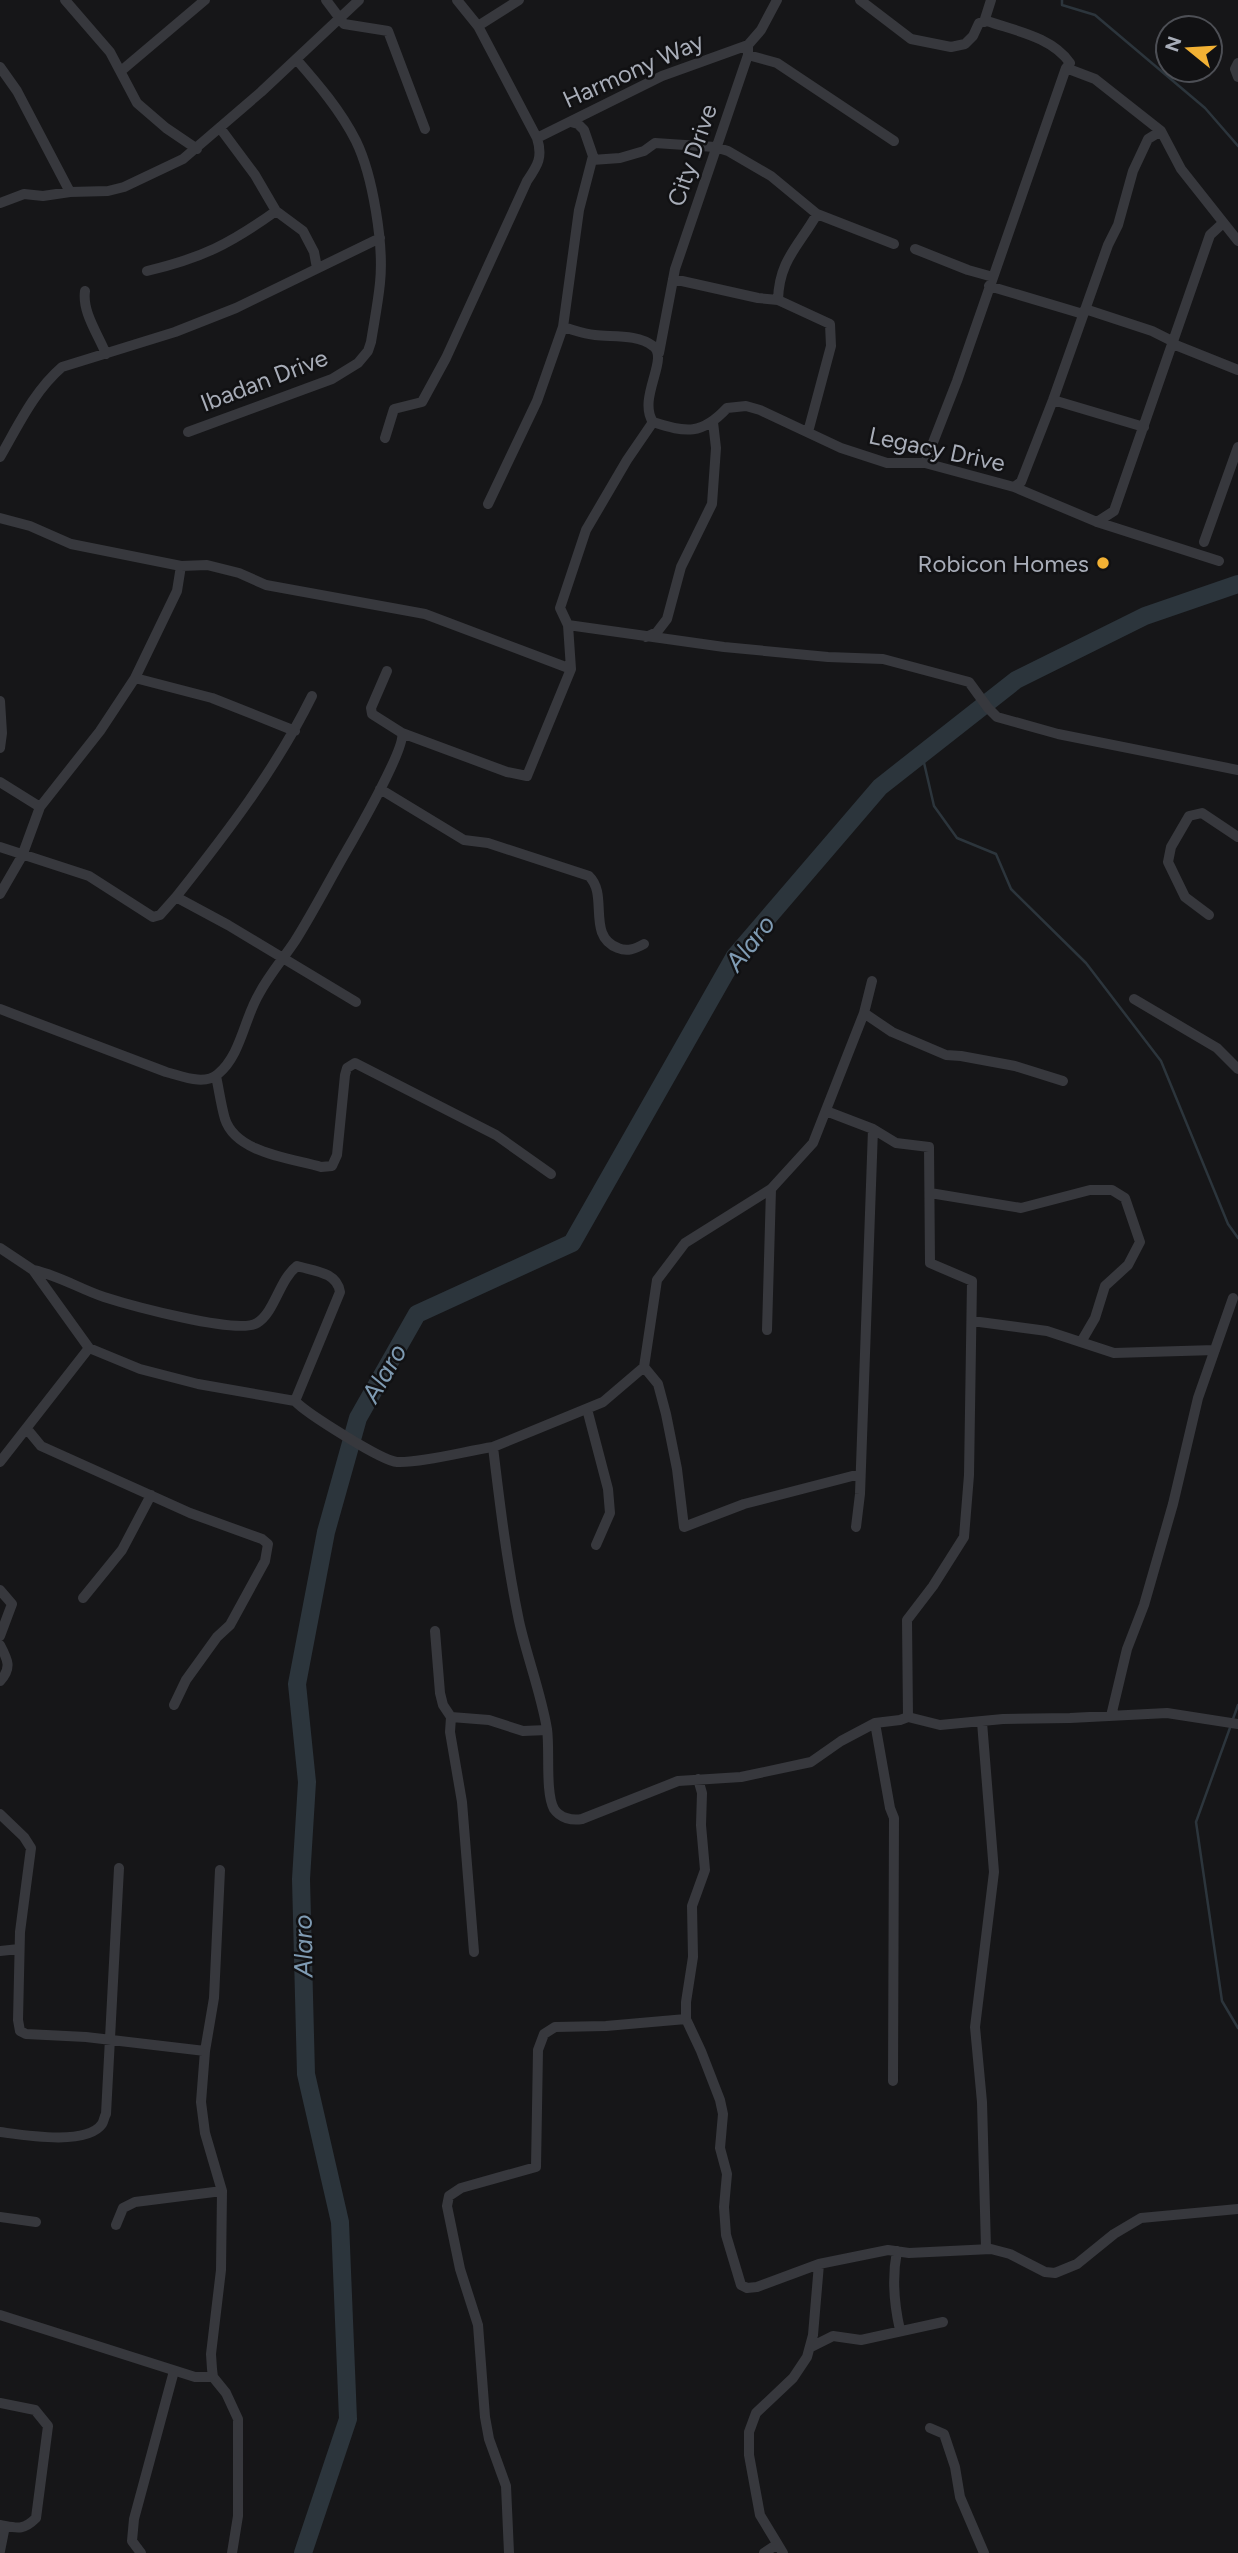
<svg xmlns="http://www.w3.org/2000/svg" width="1238" height="2553" font-family="Figtree,sans-serif">
  <rect width="100%" height="100%" fill="#161618"/>
  <g fill="none" stroke-linecap="round" stroke-linejoin="round">
    <path stroke="#2c353c" stroke-width="2.5" d="M1062 0V5L1095 15 1205 108 1238 146
      M922 754 934 806 957 838 996 854 1011 889 1086 963 1161 1061 1228 1224 1238 1238
      M1233 1719 1238 1705
      M1231 1725 1196 1822 1222 2001 1238 2028"/>
    <path stroke="#2c353c" stroke-width="18" d="M303 2553 348 2419 340 2222 306 2074 301 1879 307 1782 297 1684 326 1532 358 1418 417 1314 572 1243 735 956 880 787 1016 680 1145 616 1238 584"/>
    <path stroke="#37383d" stroke-width="10" d="M65 0 110 52 137 103 166 128 197 149
      M326 0 344 24 388 31 425 129
      M860 0 911 39 951 47 965 44 973 36 979 23 987 21C1016 31 1052 37 1070 63L1066 68 1095 79 1161 131 1181 169 1238 241
      M984 22 991 0
      M478 26 519 0
      M748 45 761 30 777 0
      M748 55 777 63 894 141
      M1238 63 1235 69 1238 77
      M0 67 17 91 70 192
      M121 71 205 0
      M571 122 578 124 584 130 593 156 579 210 563 327C574 330 584 334 595 335 613 337 638 334 653 346 670 358 637 398 653 422
      M220 128 255 175 276 211 303 231 314 252 317 268
      M537 138 662 76 748 45
      M592 160 620 158 644 151 655 143 715 147 728 151 771 176 817 214C799 246 779 260 778 300
      M0 203 24 194 43 196 70 192 108 191 124 187 183 159 261 92 359 0
      M817 214 894 244
      M915 249 968 270 993 277
      M147 271C202 258 230 244 276 211
      M673 279 758 298 778 300 830 324 831 346 808 432
      M989 286 1083 314
      M85 291C82 312 98 334 106 354
      M1085 309 1152 331 1174 342
      M1173 344 1238 370
      M659 353 675 269 748 55V45
      M1053 400 1144 427
      M653 422C686 433 702 435 727 408L746 406 760 410 841 448 887 463H925L1014 487 1097 522 1219 561
      M188 432 332 379 358 363 368 351 371 342C374 323 378 303 380 283 384 245 373 176 356 141 341 111 318 84 296 59
      M385 438 394 409 422 402 446 358 527 181C538 165 543 157 537 138L478 26 457 0
      M0 457C18 426 34 391 62 367L175 332 236 308 380 238
      M925 463 957 381 1066 68
      M1014 487 1021 482 1053 400 1108 245 1118 225 1133 171 1148 139 1161 131
      M488 504 537 401 563 327
      M0 518 30 526 71 544 181 566 207 565 239 573 266 585 425 614 571 669
      M1097 522 1114 511 1210 235 1223 223
      M1204 542 1238 447
      M568 625 724 647 828 657 883 659 969 682 988 708 997 717 1058 734 1238 770
      M646 637 657 632 667 619 681 567 712 504 716 448 713 422
      M387 671 371 708 372 714 402 733 507 772 527 776 571 669 568 625 560 608 586 530 627 460 653 422
      M135 678 212 698 295 731
      M312 696C276 769 226 834 176 897L228 925 356 1002
      M0 701 2 733 0 748
      M0 782 40 807 22 856 0 894
      M380 789 464 840 488 843 589 876C609 895 586 936 618 948 627 952 635 949 644 944
      M40 807 100 731 135 678 177 591 181 566
      M0 847 89 876 153 917 160 915 176 897
      M1209 915 1185 897 1168 862 1171 847 1189 816 1202 813 1238 837
      M1134 999 1217 1048 1238 1069
      M0 1009 166 1072C182 1076 204 1086 218 1074 241 1055 244 1019 259 994 269 975 283 959 295 941 312 914 327 885 343 857 354 838 406 748 402 733
      M864 1013 892 1032 946 1055 961 1056 1015 1066 1063 1081
      M216 1076C219 1090 221 1105 225 1119 236 1153 290 1158 321 1167L332 1166 337 1155 345 1075 347 1068 355 1063 496 1135 551 1174
      M826 1111 873 1129 896 1143 929 1147 930 1263 972 1281 969 1475 964 1537 933 1586 907 1620 908 1717
      M930 1193 1021 1208 1090 1190H1112L1125 1198 1140 1242 1128 1265 1105 1286 1095 1318 1081 1342
      M0 1248 33 1270 89 1348 140 1369 198 1384 295 1401C306 1413 382 1461 397 1462 422 1463 466 1451 493 1447 500 1506 507 1563 519 1621 527 1657 541 1693 547 1729 550 1749 545 1793 554 1809 560 1818 572 1821 582 1819L678 1781 741 1777 811 1762 841 1741 875 1723 900 1720 908 1717 940 1725 1003 1719 1070 1718 1167 1713 1238 1724
      M33 1270C58 1275 80 1289 104 1297 129 1305 238 1335 257 1323 275 1312 279 1280 297 1266 314 1271 337 1272 340 1292L295 1401
      M972 1321 1047 1331 1114 1353 1215 1350
      M767 1330 771 1189
      M587 1409 608 1489 610 1513 596 1545
      M27 1429 41 1446 190 1513 262 1539 268 1544 265 1561 230 1625 217 1637 186 1680 174 1705
      M493 1447 603 1402 644 1367
      M0 1462 89 1348
      M860 1474 744 1504 684 1527 677 1469 666 1414 658 1384 644 1367 657 1280 685 1243 771 1189 813 1143 864 1013 872 981
      M856 1527 860 1494 873 1129
      M0 1590 12 1604 0 1636
      M83 1598 122 1550 151 1495
      M435 1631 440 1693 443 1705 451 1717 450 1732 462 1802 474 1952
      M0 1645C8 1660 12 1668 0 1681
      M1111 1716 1127 1649 1144 1605 1173 1504 1198 1398 1233 1298
      M451 1717 489 1720 523 1731 547 1730
      M982 1722 994 1872 975 2027 982 2102 986 2248
      M875 1723 890 1808 894 1818 893 2081
      M698 1779 702 1793 701 1825 705 1870 692 1906 693 1957 686 2002V2019L701 2051 720 2100 723 2114 720 2148 727 2174 724 2207 726 2235 741 2285 747 2288 757 2287 819 2264 888 2250 909 2253 991 2249 1010 2254 1045 2272 1055 2273 1077 2264 1114 2234 1141 2218 1238 2209
      M0 1814 24 1837 31 1848 20 1932 18 2020 20 2031 26 2034 86 2037 205 2051
      M220 1870 214 1998 205 2051 201 2102 205 2133 222 2191 221 2270 211 2354 212 2369 213 2377 226 2393 238 2419V2516L232 2553
      M0 1951 19 1949
      M0 2132C23 2135 87 2146 102 2124 104 2121 104 2117 106 2114L119 1868
      M0 2217 36 2222
      M116 2225 123 2208 135 2202 222 2191
      M897 2251C892 2277 894 2304 900 2330
      M0 2315 195 2377H213
      M811 2347 833 2336 861 2340 943 2322
      M0 2403 35 2410 48 2426 36 2518C23 2531 17 2528 0 2525
      M930 2428 944 2434 955 2467 960 2497 984 2553
      M0 2551 5 2526
      M141 2553 132 2541 134 2519 174 2371
      M509 2553 506 2486 489 2439 485 2417 478 2325 460 2269 447 2206 449 2196 461 2188 536 2167 538 2050 544 2034 555 2027 606 2026 686 2019
      M764 2553 773 2547H779
      M783 2553 760 2515 749 2455V2432L756 2413 793 2378 807 2357 813 2335 819 2264"/>
  </g>
  <circle fill="#f2b134" stroke="#111113" stroke-width="2.5" cx="1103" cy="563" r="7"/>
  <g text-anchor="middle" dominant-baseline="central" stroke-width="5" stroke-linejoin="round" paint-order="stroke">
    <g font-size="24" fill="#a8adb8" stroke="#111113">
      <text transform="translate(633 70) rotate(-24)">Harmony Way</text>
      <text transform="translate(692 155) rotate(-71)">City Drive</text>
      <text transform="translate(264 380) rotate(-21)">Ibadan Drive</text>
      <text transform="translate(937 449) rotate(12)">Legacy Drive</text>
    </g>
    <g font-size="24" fill="#a8adb8" stroke="#111113" text-anchor="end">
      <text x="1089" y="563">Robicon Homes</text>
    </g>
    <g font-size="26" font-style="italic" fill="#7f9bb3" stroke="#111113">
      <text transform="translate(750 943) rotate(-52)">Alaro</text>
      <text transform="translate(384 1373) rotate(-60)">Alaro</text>
      <text transform="translate(303 1946) rotate(-91)">Alaro</text>
    </g>
  </g>
  <g transform="translate(1189 49) rotate(288)"><circle r="33" fill="#111113" stroke="#4d4f55" stroke-width="2"/>
  <path d="M0-5L12 26L0 18L-12 26Z" fill="#f2b134"/>
  <text y="-10" font-size="19" font-weight="bold" text-anchor="middle" fill="#a8adb8">N</text>
  </g>
</svg>
